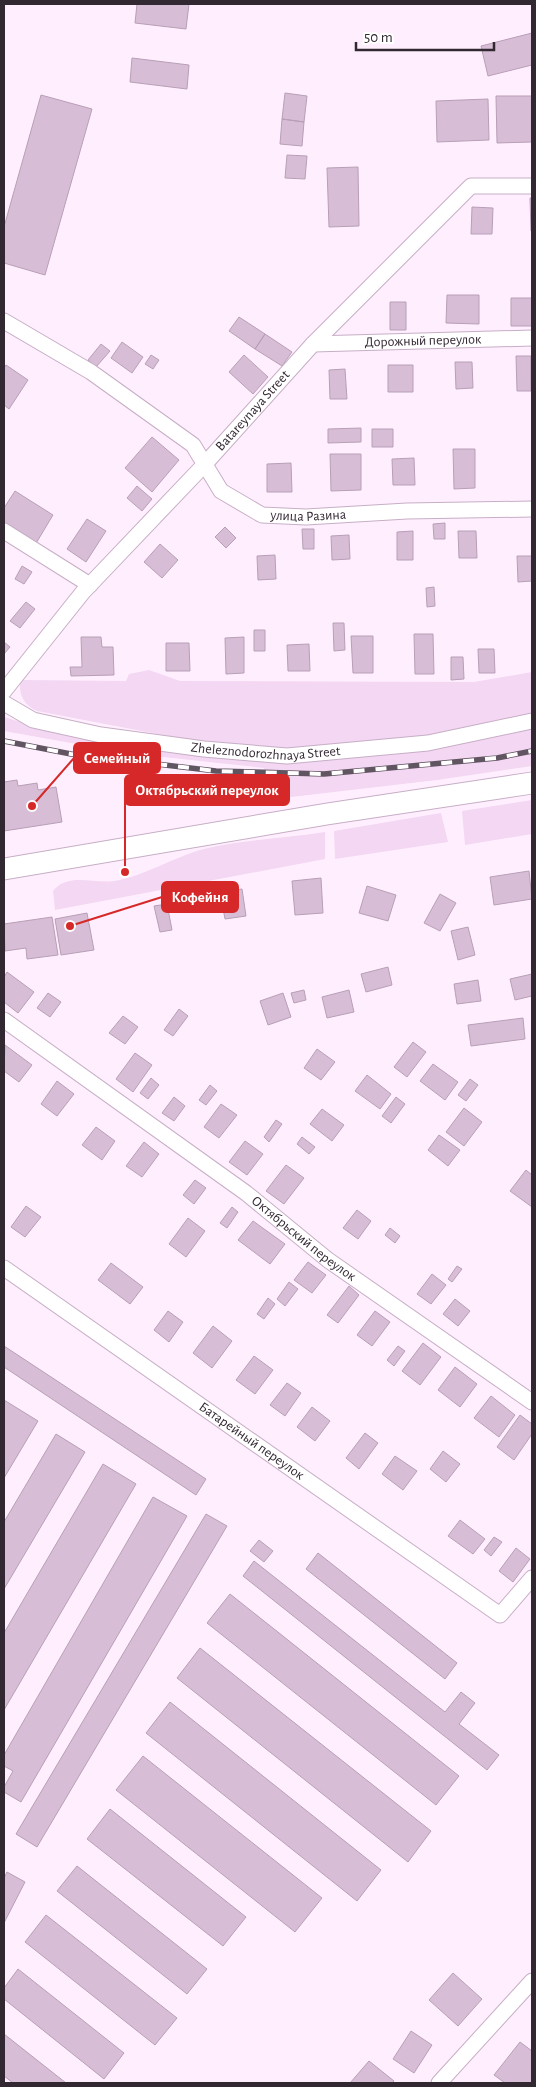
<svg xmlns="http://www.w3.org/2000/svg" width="536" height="2087" font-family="'Alegreya Sans',sans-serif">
  <rect width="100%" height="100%" fill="#ffeffe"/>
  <path fill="#f3d7f3" d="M149 670 180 681 474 682 532 672V716L448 736 292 750 241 747 173 737 37 711C23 704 19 695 20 680L126 681 129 674Z
    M4 717 27 724 249 756 532 727V766L437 780 291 797 279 795 268 788 264 768 127 753 4 731Z
    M532 800V834L465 845 462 811Z
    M441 813 448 842 335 859 334 831Z
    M325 832V859L55 910 53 891C68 872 93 884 114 881 145 876 173 857 204 849 240 840 287 838 325 832Z"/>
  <path fill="#d7bed6" stroke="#b89fb7" d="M137 4H189L186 29 135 23Z
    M532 33V65L488 76 481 46Z
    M132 58 189 65 187 89 130 82Z
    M285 93 307 96 304 122 282 119Z
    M41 95 92 109 45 275 4 263V227Z
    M496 96H532V142L497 143Z
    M488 99 489 140 437 142 436 101Z
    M282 119 304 122 302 146 280 144Z
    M287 155 307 156 305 179 285 178Z
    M358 167 359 226 329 227 327 168Z
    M530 198H532V231H531Z
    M472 207 493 208 492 234H471Z
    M447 295H479V324L446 323Z
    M511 298H532V326H511Z
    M390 302H406V330H390Z
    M239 317 265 334 255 349 229 331Z
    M265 334 292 352 282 366 255 349Z
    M122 342 143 357 132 373 111 358Z
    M101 344 110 351 96 367 88 360Z
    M151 355 159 360 153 369 145 364Z
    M244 355 268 377 253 394 229 372Z
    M516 356H531V391H517Z
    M455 362H472L473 388 456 389Z
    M6 365 28 380 9 409 4 405V368Z
    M388 365H413V392H388Z
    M345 369 347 399H330L329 370Z
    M361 428V442L328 443V429Z
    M372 429H393V447H372Z
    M152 437 179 460 152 492 125 468Z
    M453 449H475V488L454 489Z
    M330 454H361V490L331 491Z
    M414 458 415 485H393L392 459Z
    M291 463 292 492H267V464Z
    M137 486 152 499 142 511 127 498Z
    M15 491 53 515 35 545 4 526V508Z
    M87 519 106 531 86 562 67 549Z
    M445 523V539H434L433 524Z
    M225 527 236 538 226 548 215 537Z
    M302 529H314V549H303Z
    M413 531V560H397V532Z
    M458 531H476L477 558H459Z
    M349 535 350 559 332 560 331 536Z
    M160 544 178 560 162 578 144 562Z
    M275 555 276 579 258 580 257 556Z
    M517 556H532V581L518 582Z
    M22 566 32 572 24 584 15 579Z
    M434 587 435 606 427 607 426 588Z
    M26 602 35 609 20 628 10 621Z
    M333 623H344L345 650 334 651Z
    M254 630H265V651H254Z
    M414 634H433L434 674H415Z
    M351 636H373V673H353Z
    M81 637H101L102 647H113L114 675 71 676 70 667H82Z
    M244 637V673L226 674 225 638Z
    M4 642 10 647 4 654Z
    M166 643H189L190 671H166Z
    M309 644 310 671H288L287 645Z
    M478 649H494L495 673H479Z
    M451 657H463L464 679 451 680Z
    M17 780 18 786 37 783 38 790 56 787 62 822 4 831V782Z
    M529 871 532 899 494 905 490 877Z
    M321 878 323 913 295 915 292 881Z
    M367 886 396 895 388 921 359 913Z
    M242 889 246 916 225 919 220 892Z
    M440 894 456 903 440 931 424 923Z
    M167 904 172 930 160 932 154 906Z
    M87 913 94 950 61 955 55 919Z
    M52 917 58 955 27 959 26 948 5 951 4 924Z
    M468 927 475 955 458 960 451 931Z
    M388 967 392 985 366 992 361 974Z
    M7 972 34 992 18 1013 4 1002V977Z
    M532 974V996L515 1000 510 979Z
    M478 980 481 1001 457 1004 454 984Z
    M304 990 306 1000 294 1003 291 993Z
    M349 990 354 1012 327 1018 322 997Z
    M48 993 61 1002 50 1017 37 1008Z
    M283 993 291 1017 268 1025 260 1001Z
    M179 1009 188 1016 173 1036 164 1030Z
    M123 1016 138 1027 125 1044 109 1033Z
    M523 1018 525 1039 471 1046 468 1025Z
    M413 1042 426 1052 407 1077 394 1067Z
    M5 1045 32 1065 19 1082 4 1071Z
    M317 1049 335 1062 321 1080 304 1068Z
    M135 1053 152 1065 133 1092 116 1079Z
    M433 1064 458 1082 445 1100 420 1081Z
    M367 1075 391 1094 380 1109 355 1091Z
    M151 1078 159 1085 148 1099 140 1093Z
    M470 1079 478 1085 466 1101 458 1095Z
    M57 1081 74 1094 57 1116 41 1104Z
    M210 1085 217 1091 206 1105 199 1100Z
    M174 1097 185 1106 174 1121 162 1113Z
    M396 1097 405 1104 391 1123 382 1116Z
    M221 1104 237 1115 219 1138 204 1127Z
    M464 1108 482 1122 464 1146 446 1132Z
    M322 1109 344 1125 332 1141 310 1124Z
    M276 1120 282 1124 269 1142 264 1137Z
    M96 1127 115 1141 102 1160 82 1145Z
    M439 1135 460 1150 448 1166 428 1150Z
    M302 1137 315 1147 309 1154 297 1144Z
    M245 1141 263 1154 247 1175 229 1162Z
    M144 1142 159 1154 142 1177 126 1166Z
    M286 1165 304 1178 284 1204 266 1191Z
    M526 1170 532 1175V1207L510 1191Z
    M195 1180 206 1188 194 1204 183 1195Z
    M26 1206 41 1217 25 1237 11 1227Z
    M232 1207 238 1212 227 1228 220 1223Z
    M357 1210 371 1221 358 1239 343 1228Z
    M188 1218 205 1231 186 1257 169 1244Z
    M253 1221 285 1244 270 1264 238 1240Z
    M390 1228 400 1236 395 1243 385 1235Z
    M308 1262 326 1275 312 1293 294 1280Z
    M111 1263 143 1287 130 1304 98 1280Z
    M457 1266 462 1269 452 1282 448 1279Z
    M432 1274 446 1285 431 1304 417 1294Z
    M289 1282 298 1289 285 1306 277 1299Z
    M349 1286 359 1295 338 1323 327 1315Z
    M268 1298 275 1304 264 1319 257 1314Z
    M455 1299 470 1311 458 1326 443 1314Z
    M168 1311 183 1322 169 1342 154 1330Z
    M375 1311 390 1322 372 1346 357 1335Z
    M213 1326 232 1341 212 1368 193 1353Z
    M423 1343 441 1357 420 1385 402 1371Z
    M4 1346 206 1479 196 1495 4 1367Z
    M398 1346 405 1351 394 1366 387 1360Z
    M254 1356 273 1370 255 1394 236 1380Z
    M455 1367 477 1384 460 1407 438 1390Z
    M287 1383 301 1393 285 1416 270 1405Z
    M491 1396 515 1415 499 1437 474 1418Z
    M4 1400 38 1421 4 1478Z
    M312 1407 330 1421 315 1441 297 1427Z
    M520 1415 532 1424V1434L514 1460 497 1447Z
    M365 1433 378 1443 359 1469 346 1458Z
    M56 1434 85 1452 4 1589V1522Z
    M443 1451 460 1464 446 1482 430 1469Z
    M395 1456 417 1471 403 1490 382 1474Z
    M103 1464 136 1484 4 1710V1633Z
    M153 1497 187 1516 21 1802 4 1792V1787L13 1771 4 1766V1755Z
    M206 1514 227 1526 37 1847 16 1834Z
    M460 1520 485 1539 473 1554 448 1536Z
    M494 1537 502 1542 491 1556 484 1550Z
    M259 1540 273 1551 264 1562 250 1551Z
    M516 1548 530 1559 513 1582 499 1571Z
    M318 1553 457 1663 445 1679 306 1569Z
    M254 1561 445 1712 461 1692 475 1703 459 1724 499 1755 487 1770 243 1576Z
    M230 1594 459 1776 436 1805 207 1623Z
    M200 1648 431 1831 408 1862 177 1678Z
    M170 1702 381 1870 357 1901 146 1733Z
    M143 1756 322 1898 295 1932 116 1790Z
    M110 1809 246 1917 223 1946 87 1839Z
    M77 1866 207 1969 187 1994 57 1891Z
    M7 1872 25 1882 4 1923V1878Z
    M46 1915 177 2018 155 2045 25 1942Z
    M18 1969 124 2053 104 2079 4 1999V1988Z
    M453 1973 482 1999 458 2026 429 2000Z
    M411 2031 432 2045 414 2073 393 2059Z
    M4 2034 66 2083H13L4 2076Z
    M520 2042 532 2051V2083H505L494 2075Z
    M369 2061 394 2081 392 2083H350Z"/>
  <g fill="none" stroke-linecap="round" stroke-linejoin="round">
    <defs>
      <g id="minor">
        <path id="s1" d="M4 321 91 372 193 445 221 491 262 515 306 517 407 511 532 509"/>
        <path id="s2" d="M313 344 532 338"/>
        <path d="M4 531 90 585"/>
        <path id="s3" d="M4 691 83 592 204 465 313 344 471 186H532"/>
        <path id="s4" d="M4 703 33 720 101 735 204 749 287 756 428 743 532 721"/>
        <path id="s5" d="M4 1020 246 1193 328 1260 532 1402"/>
        <path id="s6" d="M4 1268 500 1615 532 1578"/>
        <path d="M439 2083 532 1981"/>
      </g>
      <path id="secondary" d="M4 869 327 814 532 783"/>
    </defs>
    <use href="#minor" stroke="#c7aec6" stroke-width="17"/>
    <use href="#secondary" stroke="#c7aec6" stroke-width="23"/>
    <use href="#minor" stroke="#fff" stroke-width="15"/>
    <use href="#secondary" stroke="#fff" stroke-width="21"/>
    <defs>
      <path id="rail" d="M4 741 71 754 216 771 324 774 497 758 532 751"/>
    </defs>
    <use href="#rail" stroke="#605560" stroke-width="5.5"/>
    <use href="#rail" stroke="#fff" stroke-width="4" stroke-dasharray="11" stroke-linecap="butt"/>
  </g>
  <g text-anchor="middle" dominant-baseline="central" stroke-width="4" stroke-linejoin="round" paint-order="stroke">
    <g font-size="14" fill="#322832" stroke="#fff">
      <text stroke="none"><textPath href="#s2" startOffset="110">Дорожный переулок</textPath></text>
      <text stroke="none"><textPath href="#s3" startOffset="375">Batareynaya Street</textPath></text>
      <text stroke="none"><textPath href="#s1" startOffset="374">улица Разина</textPath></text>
      <text stroke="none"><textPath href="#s4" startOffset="269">Zheleznodorozhnaya Street</textPath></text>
      <text stroke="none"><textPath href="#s5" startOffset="371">Октябрьский переулок</textPath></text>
      <text stroke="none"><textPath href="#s6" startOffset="302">Батарейный переулок</textPath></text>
    </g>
  </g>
  <path fill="none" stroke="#d62828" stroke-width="2" d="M32 806L74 758M125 872L125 790M70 926L162 897"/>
  <g fill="#d62828" stroke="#fff" stroke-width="2">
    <circle cx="32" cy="806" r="5"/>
    <circle cx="125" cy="872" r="5"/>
    <circle cx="70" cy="926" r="5"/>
  </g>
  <g fill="#d62828" stroke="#d62828" stroke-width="2">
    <rect x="74" y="743" width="86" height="30" rx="5"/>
    <rect x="125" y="775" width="164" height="30" rx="5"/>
    <rect x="162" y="882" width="76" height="30" rx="5"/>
  </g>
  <g font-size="15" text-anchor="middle" font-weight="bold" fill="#fff">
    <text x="117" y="763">Семейный</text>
    <text x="207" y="795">Октябрьский переулок</text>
    <text x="200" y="902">Кофейня</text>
  </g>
  <rect width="536" height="2087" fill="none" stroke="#322832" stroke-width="10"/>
  <path d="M356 42v8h138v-8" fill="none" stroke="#322832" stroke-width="2.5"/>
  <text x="364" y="42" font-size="15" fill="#322832" stroke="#ffffff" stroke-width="4" paint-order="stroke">50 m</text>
</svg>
